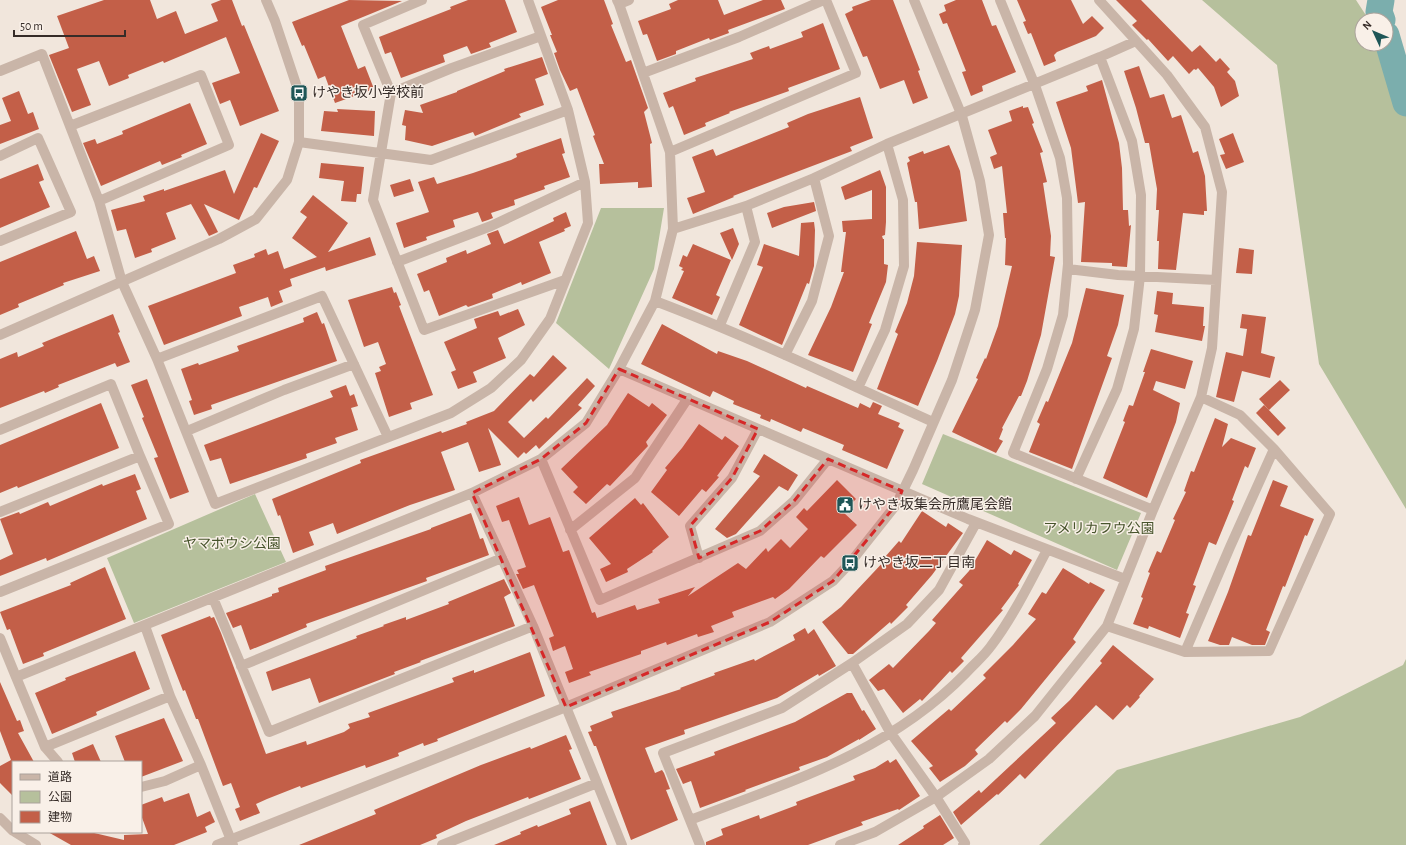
<svg xmlns="http://www.w3.org/2000/svg" width="1406" height="845" font-family="'Alegreya Sans','Noto Sans JP',sans-serif">
  <rect width="100%" height="100%" fill="#f1e6dc"/>
  <path fill="#b6c09c" d="M1202 0H1356L1369 20H1362V44H1386L1406 73V509L1319 364 1277 65Z
    M601 208H664L654 269 609 369 556 323Z
    M943 434 1141 513 1117 570 922 484Z
    M255 494 286 562 134 623 107 558Z
    M1406 659V845H1039L1117 770 1300 717 1403 665Z"/>
  <g fill="none" stroke-linecap="round" stroke-linejoin="round">
    <path stroke="#7baead" stroke-width="27" d="M1381 0 1379 12 1382 20
      M1386 35 1406 103"/>
  </g>
  <path fill="#c35f48" d="M104 0H150L157 19 176 11 185 34 218 21 211 4 221 0H232L242 26 244 25 279 111 240 126 230 100 220 104 212 83 240 73 226 37 164 63 163 61 128 75 129 78 109 86 99 61 77 69 91 105 72 112 49 55 69 48 57 16Z
    M349 0 402 1 341 26 358 69 365 66 374 89 335 103 325 76 318 79 304 45 302 46 292 22Z
    M468 0H505L517 32 489 43 491 47 471 54 467 46 443 55 445 62 401 78 391 52 385 54 379 37 451 9 450 7Z
    M558 0H604L613 24 611 25 626 62 631 60 648 108 644 112 652 143 650 144 652 187 638 188V182L600 184 599 164H604L593 136 595 135 577 88 570 91 560 70 554 53 557 52 550 35H552L541 7Z
    M678 0H718L724 15 763 0H781L785 9 728 30 729 33 710 40 709 38 676 51V54L657 61 647 34 643 35 638 21 671 9 669 4Z
    M871 0H893L920 70 918 71 928 98 913 104 904 80 880 89 867 56 863 57 845 14 853 10 852 7Z
    M956 0H982L992 26 996 25 1016 72 982 86 983 91 971 96 962 72 966 71 947 23 943 24 939 14 946 11 944 5Z
    M1017 0H1071L1083 24 1092 16 1104 28 1096 36 1057 52 1054 55 1056 61 1044 66 1031 33 1028 34 1023 22 1026 21Z
    M1116 0H1141L1192 52 1200 45 1216 62 1220 58 1230 69 1227 72 1235 81 1239 96 1221 107 1214 87 1198 68 1196 70 1194 69 1189 74 1173 56 1168 61 1148 39 1147 40 1132 25 1137 21Z
    M823 23 840 69 788 88 789 91 729 112 730 113 705 123 706 126 684 135 673 106 669 108 663 93 696 81 695 78 753 59 750 53 769 46 770 49 803 37 801 32Z
    M542 57 548 74 535 79 544 105 519 114 521 117 475 136 473 132 432 146 405 140 406 126 402 125 405 110 423 113 420 105 457 92V91L505 71 504 69Z
    M1139 66 1150 98 1164 94 1172 118 1181 115 1193 153 1198 151 1205 176 1207 211H1204V215L1183 213 1176 270 1158 269 1159 241H1157L1159 210H1156L1157 189 1149 143H1145L1136 108 1124 71Z
    M1102 80 1119 143 1122 168 1123 210H1128L1129 226 1131 225 1127 267 1112 266V263L1081 262 1085 202 1078 203 1071 148 1056 102 1088 91 1086 86Z
    M19 91 28 114 33 112 39 129 0 144V125L11 121 2 98Z
    M860 97 873 138 850 147 852 151 733 196 734 197 693 214 687 198 705 192 692 157 713 149 716 156 789 127 787 123 808 114Z
    M190 103 207 144 181 155 182 157 162 165 160 161 101 186 83 143 95 139 97 144 123 134 122 131Z
    M1023 106V108L1028 107 1034 123 1032 124 1043 152 1040 153 1047 182 1043 183 1051 236 1050 256 1055 257 1041 335 1027 381 1021 396H1019L1002 428 1003 429 999 439 1003 441 996 453 952 432 978 379 976 378 985 358 986 359 998 326 1012 266 1005 265 1006 238H1005L1003 213H1007L1002 166 994 169 990 157 997 154 988 130 1012 121 1009 111Z
    M337 109 375 111 374 136 321 131 324 111 338 112Z
    M261 133 279 141 257 188 254 187 239 220 204 204 218 232 209 236 191 204 166 213 176 239 151 249 152 252 135 258 126 229 117 231 111 210 145 201 143 196 164 189V191L225 170 234 194Z
    M1233 133 1244 162 1226 169 1220 155 1225 154 1219 139Z
    M561 138 565 153 562 154 570 177 544 186 545 189 514 200 515 205 491 213 493 218 488 220 482 222 478 212 453 220 455 227 426 237 427 240 404 248 396 223 429 212 418 182 434 177 437 184 473 173 511 160 517 157 516 154Z
    M949 145 960 171 967 221 919 229 917 202H915L907 163 910 161 908 157 923 151 924 154Z
    M321 163 364 167 361 194H357L356 202 341 201 344 181 319 178Z
    M38 164 44 180 39 182 50 207 0 228V179Z
    M880 170 886 187V222L885 235 882 236 883 239H884V264L888 265 886 282 869 323 872 324 853 372 808 355 831 307 844 272H841L846 232H843L842 221 872 219V190L845 200 841 187Z
    M410 179 414 191 394 197 390 185Z
    M313 195 348 223 328 252 370 237 376 255 326 271 325 267 290 279 292 286 279 291 283 302 271 307 268 297 239 307 242 316 164 345 148 306 236 273 233 265 255 257 254 254 266 249 268 255 278 251 284 269 317 257 292 238 307 217 300 212Z
    M814 202 816 211 772 228 767 213 784 207Z
    M566 212 571 226 564 229 565 231 539 242 551 273 522 285 521 282 492 294 493 298 468 307 466 305 439 316 429 290 424 292 417 274 447 262 446 258 466 250 467 254 491 244 487 234 498 230 504 244 554 221 553 218Z
    M814 222 815 230 814 266 809 284 807 283 782 345 739 325 763 267 757 265 764 244 799 256 801 223Z
    M733 228 739 244 732 260 720 233Z
    M76 231 87 259 94 256 100 271 63 283 64 285 18 304 19 307 0 315V262Z
    M917 242 962 245 959 296 955 314 937 361 918 406 877 389 898 334 895 332 907 303 914 276Z
    M693 244 731 260 716 295 720 297 712 315 672 298 684 271 681 270 683 268 679 266 683 255 687 257Z
    M1239 248 1254 250 1252 274 1236 273Z
    M392 287 394 293 396 292 401 305 399 306 433 395 410 403 412 409 389 417 375 373 381 371 379 367 386 364 378 342 364 347 348 300Z
    M1086 288 1124 295 1118 325 1107 356 1112 358 1072 469 1029 452 1040 424 1037 422 1046 401 1048 402 1072 343Z
    M1157 291 1173 293 1172 304 1204 307 1203 326H1205L1202 341 1155 332 1158 315 1154 314Z
    M518 309 525 325 498 338 506 358 473 372 477 382 458 389 451 372 456 370 444 342 477 328 474 319 498 311 500 316Z
    M317 312 322 324 324 323 337 361 211 405 212 409 194 415 189 401 192 400 181 369 198 363 199 365 239 351 237 346 304 322 303 318Z
    M113 314 120 332 118 333 130 362 117 367 115 363 58 385 59 387 45 393 44 391 0 408V359L17 352 18 357 44 346 42 343Z
    M1242 314 1266 317 1261 353 1275 357 1270 378 1242 371 1234 402 1216 397 1226 352 1243 356 1247 329 1240 328Z
    M662 324 717 354 718 351 747 361 806 388 807 386 858 408 860 403 870 408 873 402 882 406 878 414 900 423 898 427 904 430 887 469 842 450 844 445 803 428 801 432 771 419 770 422 760 418 761 415 733 404 734 401 713 391 710 397 641 364Z
    M1151 349 1193 361 1185 389 1156 381 1153 390 1180 403 1176 422 1147 498 1103 478 1125 422 1123 421 1129 405 1133 406 1145 372H1143Z
    M553 355 567 368 533 402 531 399 508 422 524 438 546 417 548 419 587 378 595 386 578 405 582 408 539 449 536 445 526 454 524 452 518 458 488 428 501 465 479 472 468 442 441 452 455 490 410 505 337 534 333 523 309 532 314 545 293 553 280 515 278 516 272 499 361 463 360 460 441 431 442 433 467 424 466 422 494 411 530 374 534 377Z
    M147 379 189 492 170 499 154 458 158 457 142 418 144 417 131 385Z
    M1280 380 1290 390 1269 410 1259 399Z
    M346 385 350 396 354 394 358 406 351 408 358 430 335 438 337 443 306 454 307 458 230 484 221 458 210 461 204 445 333 397 330 391Z
    M628 393 649 407 652 403 667 415 646 442 648 446 610 486 607 484 586 504 573 492 578 487 561 469 607 425Z
    M101 403 119 448 18 488 17 486 0 493V445Z
    M1264 405 1286 428 1278 436 1256 413Z
    M1215 418 1228 424 1222 447 1231 438 1256 448 1248 468 1245 466 1232 500 1234 501 1216 545 1209 542 1193 585 1196 586 1186 613 1189 614 1180 638 1149 626 1148 629 1133 624 1143 598 1141 597 1150 573 1148 572 1157 551 1161 553 1175 520 1173 519 1186 492 1184 491 1191 471 1194 472Z
    M699 424 722 440 725 436 739 446 717 476 719 477 706 492 702 489 679 516 651 492 667 470 665 468 682 448Z
    M764 454 798 475 788 491 779 486 736 534 727 538 715 529 760 476 753 472Z
    M135 474 141 489 136 491 147 519 47 561 46 558 0 576V560L13 554 0 519 19 512 20 514 48 502 50 506 102 484 103 486Z
    M837 480 856 499 843 512 857 525 824 558 821 556 789 589 775 599 773 597 732 612 734 617 711 626 714 632 698 637 697 634 667 645 666 642 641 651V654L589 672 591 675 569 683 565 672 573 669 565 646 553 651 549 638 554 636 534 585 523 589 516 574H519L517 570 526 567 509 520 502 522 496 506 519 497 529 525 550 517 563 552 569 550 592 613 595 612 597 618 635 605 637 610 660 603 658 599 695 587 688 596 738 563 746 569 766 548 768 552 781 539 790 548 808 529 796 517 804 508 807 511Z
    M1273 480 1288 486 1280 506 1314 519 1307 536 1305 535 1285 587 1283 586 1266 630 1270 632 1265 645H1252L1232 637 1229 645H1220L1208 641 1228 592 1248 535 1251 536Z
    M635 498 641 505 643 503 669 537 652 551 653 552 627 569 628 572 606 582 600 569 611 564 589 538Z
    M922 511 946 527 948 523 963 533 932 575 906 605 908 607 891 624 890 622 853 654H848L822 622 841 607 887 558 885 557 899 541 901 543Z
    M471 513 480 539 483 538 489 555 426 578 427 581 306 624 307 627 250 650 241 625 233 628 226 613 272 596V594L279 592 278 588 326 570 325 566 431 529V528Z
    M987 540 1011 555 1014 550 1032 560 1018 584 1019 585 1001 609 1003 610 961 658 964 661 952 673 950 671 922 701 920 699 903 713 884 689 878 691 869 680 889 664 893 668 929 631 936 623 932 620 963 585 959 582 969 571Z
    M105 567 126 619 43 653 44 656 23 664 10 629 7 630 0 612 71 585 70 583Z
    M1063 568 1089 584 1090 582 1105 590 1073 639 1076 642 1021 709 1007 723 1005 721 975 750 978 754 965 766 940 782 929 768 933 766 911 741 949 709 951 711 986 678 983 675 1013 645 1036 619 1028 614 1042 592 1046 594Z
    M504 579 511 593 504 597 515 626 420 661 421 662 394 672 395 674 319 703 310 678 272 691 266 672 357 638 356 636 384 626 383 625 406 617V620L449 604 448 602Z
    M210 616 211 618 214 617 221 633 266 754 306 741 307 745 344 732 350 728 348 724 370 717 368 713 454 682 452 678 474 670V673L530 652 545 696 437 739 438 741 424 746 423 743 398 753 399 756 366 768 365 765 301 788 300 786 267 799 256 804 260 813 240 821 235 809 240 807 231 783 223 786 198 719H196L185 690 183 691 161 635Z
    M805 628 808 634 814 629 836 666 819 676 818 674 777 698 684 730 685 734 645 748 655 773 662 770 664 773 670 789 666 790 678 820 631 840 596 746H594L588 732 592 731 590 726 613 717 611 712 681 689 680 688 715 675 714 673 754 659 755 661 795 640 793 635Z
    M1113 645 1154 679 1139 696 1140 697 1130 708 1127 705 1113 720 1096 705 1025 779 1020 774 998 795 997 794 961 825 953 812 979 790 981 793 1056 723 1051 718 1070 700 1102 663 1100 661Z
    M135 651 150 689 96 712 97 715 52 734 35 693 66 680 65 678Z
    M0 682 17 721 20 720 24 731 18 733 34 762H13V796L0 783V766L11 760 0 731Z
    M847 693H852L862 711 864 710 876 729 859 740V739L827 757 799 767 800 770 745 790 746 791 700 808 691 781 683 784 676 769 715 755 714 752 795 722Z
    M164 718 183 761 141 777V762H125L115 736Z
    M566 735 572 749 569 750 581 779 529 799 528 797 466 821 436 835 437 838 420 845H299L376 814 374 810 481 765 530 747 531 749Z
    M93 744 101 762H75L72 753Z
    M896 759 920 796 899 810 898 809 861 822 863 825 808 845H706V842L723 835 721 829 759 815 760 819 797 805 796 802 855 780 853 776 875 768 888 760 890 763Z
    M189 793 197 817 210 811 215 822 205 827 207 832 174 845H71L48 832H90L124 840V835L148 834 141 815V805L162 797 164 802Z
    M590 801 607 845H494L521 834 520 832 537 825 538 827 571 814 569 809Z
    M940 815 954 838 943 845H898L924 828 923 826Z"/>
  <g fill="none" stroke-linecap="round" stroke-linejoin="round">
    <path stroke="#c9b5a8" stroke-width="10" d="M422 0 363 25 391 93 373 200 424 330 565 280
      M617 0 619 4 629 0
      M1000 0 1036 88 1060 158 1067 198 1068 264 1063 315 1047 369 1013 453 1153 510 1201 397 1212 348 1222 192 1205 127 1167 75 1099 0
      M619 4 670 152 856 73 826 0
      M1100 57 1136 41
      M0 71 42 54 99 201 122 282 157 359 215 504 451 413 491 388 521 360 550 319 588 223 585 182 568 110 528 0
      M643 73 739 37 824 0
      M391 93 452 68 541 36
      M70 126 201 75 229 145 99 201
      M299 142 431 160 568 110
      M887 144 1100 57 1132 141 1141 195 1140 276 1134 329 1117 389 1076 479
      M0 156 38 138 71 212 0 241
      M673 229 746 206 814 178
      M397 262 491 226 585 182
      M1068 269 1118 275 1216 280
      M655 301C724 327 791 357 858 388L885 330 904 266 903 200 887 144 814 178 829 236 812 301 785 355
      M720 325 755 242 746 206
      M157 359 322 296 388 437
      M619 369 968 519 1125 579
      M858 388 933 422
      M0 430 111 384 140 456 0 512
      M187 431 284 390 354 364
      M541 459 600 600 760 531 794 501 828 459
      M472 493 533 626 597 783
      M570 530 635 478 688 398
      M699 558 690 526 732 478 758 429
      M0 592 169 524 140 456
      M213 598 269 732 533 626
      M1107 626 1153 510
      M0 638 16 677
      M1185 652 1230 547 1274 449
      M241 666 502 558
      M170 696 201 765
      M45 747 170 696 145 626
      M58 762 45 747 16 677 472 493 541 459 586 423 619 369 655 301 673 229 670 152
      M141 787 165 781 201 765 233 845
      M690 820C790 782 889 752 966 673 974 664 984 656 991 646 1013 617 1030 582 1047 550
      M442 845 597 783 622 845
      M700 845 663 753 782 708 852 663 907 624 939 590 976 523
      M840 845 875 832 936 797 890 732 852 663
      M963 845 965 843 936 797 989 759 1035 716 1107 626 1185 652 1269 651 1330 514 1274 449 1240 415 1201 397"/>
    <path stroke="#c9b5a8" stroke-width="10" d="M0 335 219 239 256 219 287 180 299 142V93L275 21 266 0
      M0 818 13 831
      M15 832 36 845
      M217 845 566 707 770 622 833 581 850 563 896 505 913 470 952 380 975 310 989 235 980 181 962 116 914 0"/>
  </g>
  <path fill="#d62828" fill-opacity="0.2" stroke="#d62828" stroke-width="3" stroke-dasharray="8 5" stroke-linejoin="round" d="M619 369 758 429 732 478 690 526 699 558 760 531 794 501 828 459 902 491 896 505 833 581 770 622 566 707 472 493 541 459 586 423Z"/>
  <defs>
    <symbol id="bus-square" viewBox="-11 -11 22 22"><rect x="-9" y="-9" width="18" height="18" rx="4" fill="#1e5657" stroke="#f9f0e8"/><path d="M-5-6H5V4H4V6H2V4H-2V6H-4V4H-5ZM-3.5-4V0h7V-4ZM-3.5 1.2v1.5H-2V1.2ZM2 1.2v1.5H3.5V1.2Z" fill="#fff"/></symbol>
    <symbol id="civic-square" viewBox="-11 -11 22 22"><rect x="-9" y="-9" width="18" height="18" rx="4" fill="#1e5657" stroke="#f9f0e8"/><path d="M-.6-6.5H3V-4.5H.6V-3L4-1V1h2V6H-6V1h2V-1L-.6-3ZM-1.2 2.5V6h2.4V2.5Z" fill="#fff"/></symbol>
  </defs>
  <g fill-rule="evenodd">
    <use href="#bus-square" x="289" y="83" width="20" height="20"/>
    <use href="#civic-square" x="835" y="495" width="20" height="20"/>
    <use href="#bus-square" x="840" y="553" width="20" height="20"/>
  </g>
  <g text-anchor="middle" dominant-baseline="central" stroke-width="3" stroke-linejoin="round" paint-order="stroke">
    <g font-size="14" fill="#362c28" stroke="#f9f0e8" text-anchor="start">
      <text x="312" y="93">けやき坂小学校前</text>
      <text x="858" y="505">けやき坂集会所鷹尾会館</text>
      <text x="863" y="563">けやき坂二丁目南</text>
    </g>
    <g font-size="14" fill="#47542c" stroke="#f9f0e8">
      <text x="1099" y="529">アメリカフウ公園</text>
      <text x="232" y="544">ヤマボウシ公園</text>
    </g>
  </g>
  <rect x="12" y="761" width="130" height="72" fill="#f9f0e8" stroke="#aba29b"/>
  <rect x="20" y="774" width="20" height="6" fill="#c9b5a8" stroke="#aba29b"/>
  <text x="48" y="781" font-size="12" fill="#362c28">道路</text>
  <rect x="20" y="791" width="20" height="12" fill="#b6c09c" stroke="#aba29b"/>
  <text x="48" y="801" font-size="12" fill="#362c28">公園</text>
  <rect x="20" y="811" width="20" height="12" fill="#c35f48" stroke="#aba29b"/>
  <text x="48" y="821" font-size="12" fill="#362c28">建物</text>
  <g transform="translate(1374 32) rotate(314)"><circle r="19" fill="#f9f0e8" stroke="#aba29b"/>
  <path d="M0-3L7 15L0 10L-7 15Z" fill="#1e5657"/>
  <text y="-6" font-size="11" font-weight="bold" text-anchor="middle" fill="#362c28">N</text>
  </g>
  <path d="M14 30v6h111v-6" fill="none" stroke="#362c28" stroke-width="2"/>
  <text x="20" y="30" font-size="12" fill="#362c28" stroke="#f9f0e8" stroke-width="3" paint-order="stroke">50 m</text>
</svg>
